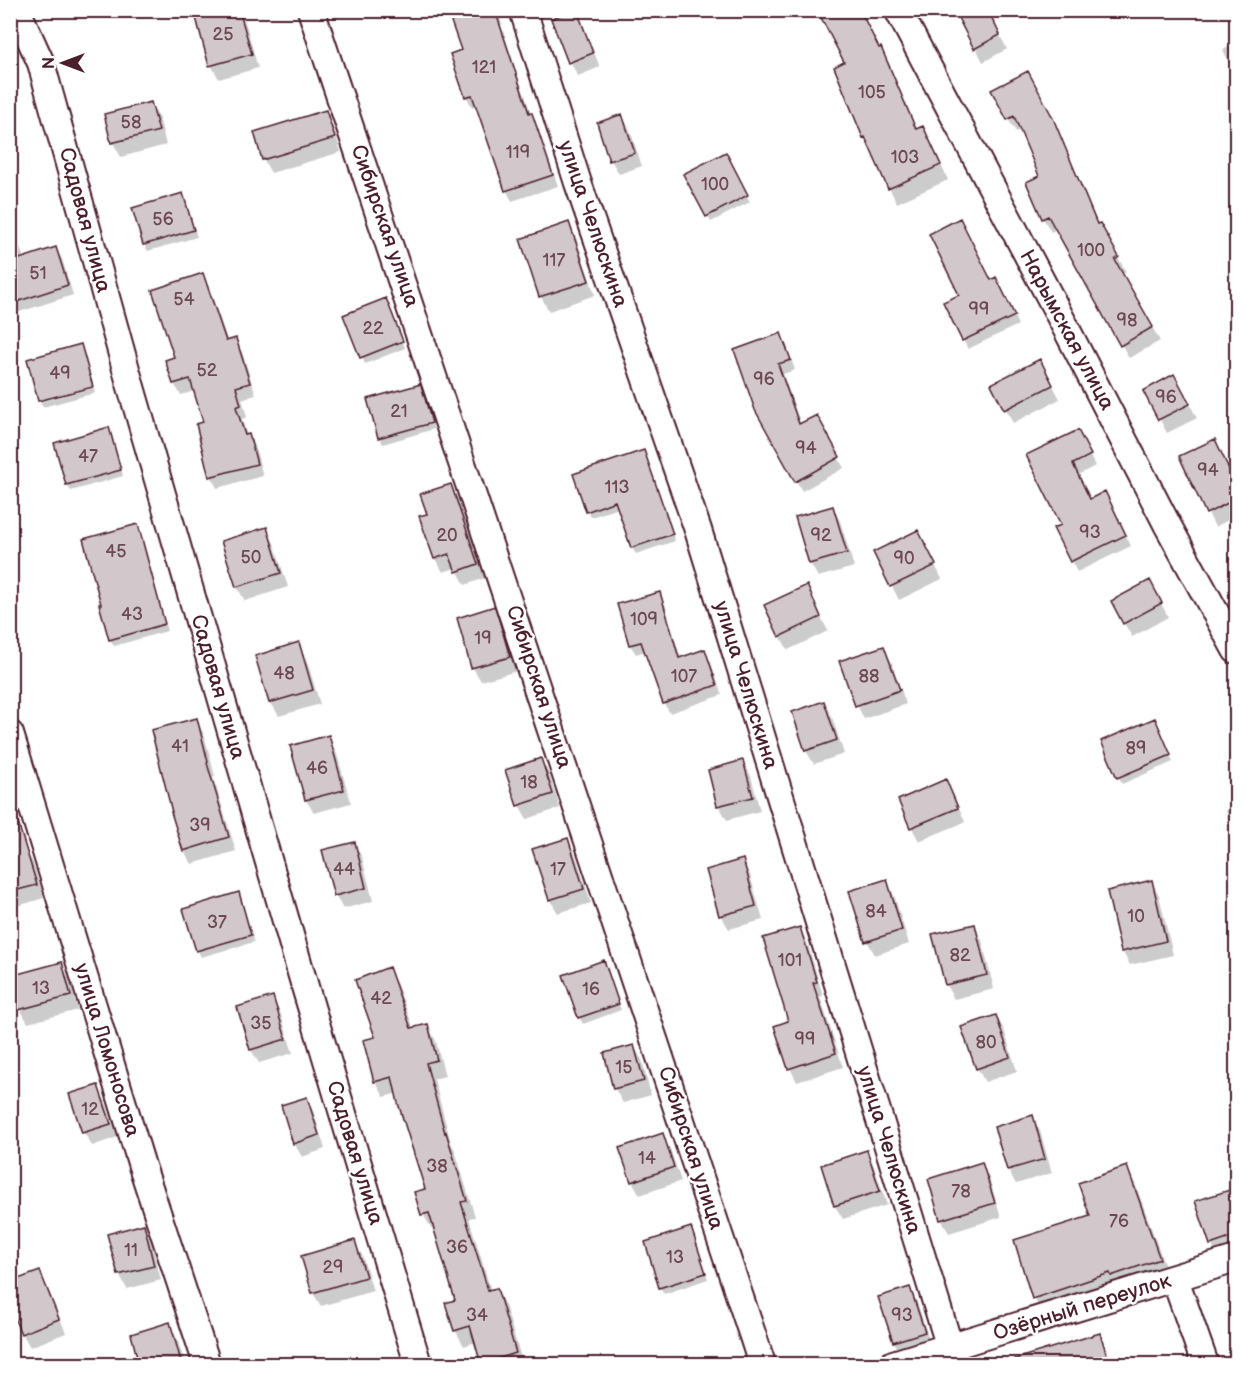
<svg xmlns="http://www.w3.org/2000/svg" width="1247" height="1375" font-family="'Balsamiq Sans',sans-serif">
  <rect width="100%" height="100%" fill="#fff"/>
  <filter id="ink" filterUnits="userSpaceOnUse"><feTurbulence type="fractalNoise" baseFrequency=".0167" numOctaves="2"/><feDisplacementMap in="SourceGraphic" scale="12" xChannelSelector="R" yChannelSelector="G"/><feConvolveMatrix kernelMatrix="1 2 1 2 8 2 1 2 1" color-interpolation-filters="sRGB"/></filter>
  <g filter="url(#ink)">
    <path fill="#0003" d="M214 10H240L244 18 258 68 219 79 211 65Z
      M449 10H498L502 25H501L531 114 537 125 558 186 512 201 506 190 477 106 472 107 466 96 463 51Z
      M987 10 1007 49 983 62 976 48Z
      M575 11 583 25 600 67 578 76 570 62Z
      M1236 43V76L1223 50Z
      M880 49 889 63 917 130 923 128 931 143 948 180 897 203 889 188 865 137 846 63Z
      M1035 87 1060 134 1098 225H1100L1126 272 1122 274 1160 341 1129 358 1057 229 1051 232 1043 218 1041 177 1021 130 1016 132 1008 119Z
      M151 103 159 117 166 145 121 157 113 143 106 115Z
      M325 112 333 126 341 152 271 173 263 159Z
      M622 116 630 130 642 166 619 174 611 160Z
      M725 154 750 202 711 222 685 175Z
      M182 195 186 202 197 237 148 251 144 245 134 209Z
      M10 219 24 259 56 249 62 259 73 295 10 315Z
      M568 224 576 237 595 295 549 311 541 297 522 240Z
      M202 275 209 287 228 342 235 340 242 352 256 395 242 399 247 417 242 419 247 436 255 447 263 476 217 488 211 476 205 423 195 391 181 395 174 384 176 358Z
      M991 282 1001 287 1018 325 968 349 963 340Z
      M389 306 405 348 365 364 345 316Z
      M780 335 786 345 795 370 783 374 801 425 816 417 844 468 802 491 757 409Z
      M81 346 84 352 93 385 39 399Z
      M1047 374 1060 399 1013 423 1006 409Z
      M420 386 424 392 434 429 383 444 380 438 369 400Z
      M94 388 95 393 43 407 40 402Z
      M1182 389 1197 418 1167 433 1145 391Z
      M109 429 112 435 123 476 71 491 67 485 56 444Z
      M1083 442 1095 466 1078 475 1090 500 1110 503 1131 546 1077 572 1055 529 1063 525 1028 456Z
      M643 452 647 458 675 541 636 554 632 548 619 508 591 517 587 511Z
      M1222 455 1236 484V516L1215 527 1208 513Z
      M451 486 458 499 485 578 465 585 456 568 443 572 435 558 429 515Z
      M832 507 840 521 854 567 818 577 810 563Z
      M137 525 141 532 167 631 114 646 110 639Z
      M266 529 274 543 288 587 245 601 237 587 223 542Z
      M924 543 942 579 899 600 875 553Z
      M806 587 828 631 788 650 780 636Z
      M659 594 665 604 681 659 704 651 710 660 722 695 670 713 664 704 646 651 636 654 630 645Z
      M1157 595 1168 617 1132 637 1124 623Z
      M494 608 502 622 517 671 481 681 473 668 458 619Z
      M298 644 306 658 320 704 279 716 271 703 257 657Z
      M883 647 891 661 906 704 864 719 857 705Z
      M824 703 832 717 844 754 814 764 806 751 793 713Z
      M196 720 204 734 215 776 213 777 236 851 192 864 184 851 172 813Z
      M1158 726 1173 762 1122 784 1103 742Z
      M329 737 336 751 351 803 314 813 306 800Z
      M541 760 549 774 560 808 527 819 519 805Z
      M743 762 751 776 760 811 727 820 719 806 710 771Z
      M946 781 954 795 965 822 919 841 912 828 900 801Z
      M1236 808V853L1234 848 1226 810Z
      M567 840 575 853 591 903 558 913 550 900Z
      M354 844 362 857 373 901 343 909 335 895Z
      M25 850 33 863 44 898 14 907 10 902V854Z
      M742 861 750 875 763 920 729 929 721 916 708 871Z
      M886 881 894 895 909 944 875 955 867 941Z
      M1151 882 1159 895 1173 955 1130 965 1122 951Z
      M238 894 242 900 254 942 201 957 198 951 185 910Z
      M974 926 982 940 994 989 954 999 946 985 934 935Z
      M799 929 807 942 823 996 820 997 843 1067 797 1082 790 1068V1022Z
      M61 964 69 978 78 1010 28 1023 20 1009Z
      M388 969 397 985 414 1029 427 1025 436 1041 445 1076 434 1079 451 1143 455 1150 475 1217 469 1218 491 1291 496 1289 505 1305 523 1364H483L476 1342 464 1346 455 1330 457 1301 435 1229 432 1230 423 1214 427 1190 398 1093 384 1097 375 1081 377 1038Z
      M607 969 621 1010 583 1024 579 1017Z
      M272 998 280 1012 293 1053 259 1063 251 1050Z
      M996 1016 1004 1030 1017 1071 985 1082 977 1068Z
      M634 1046 642 1060 651 1095 623 1103 615 1089 605 1054Z
      M97 1086 105 1100 118 1137 92 1146 84 1133 71 1095Z
      M306 1099 314 1113 325 1149 302 1157 294 1143Z
      M1032 1117 1040 1131 1052 1173 1016 1184 1008 1170 996 1128Z
      M662 1135 670 1149 681 1181 640 1195 632 1181Z
      M866 1152 874 1166 887 1205 843 1219 835 1206Z
      M981 1164 989 1178 1001 1217 949 1233 941 1219Z
      M1126 1168 1136 1186 1169 1277 1044 1316 1034 1298Z
      M1235 1189 1236 1244 1215 1251 1211 1244Z
      M143 1226 151 1240 161 1280 127 1289 119 1275 109 1235Z
      M691 1229 694 1235 708 1279 664 1294 660 1287Z
      M354 1242 362 1255 373 1291 321 1306 313 1293 303 1257Z
      M39 1273 47 1286 66 1333 30 1347 22 1333Z
      M910 1288 917 1302 931 1346 902 1356 894 1342 880 1298Z
      M169 1324 177 1338 185 1364H141Z
      M1099 1335 1107 1348 1112 1364H1062Z"/>
    <path fill="#d2c7cb" stroke="#4a1f2b" stroke-width="1.5" d="M209 10H239L252 54 209 66 195 14Z
      M447 10H495L529 113H532L553 175 505 191 472 95 465 97 450 54 461 50Z
      M572 10H577L593 53 568 63 551 19Z
      M817 10H860L879 48 881 47 916 129 923 126 941 165 888 189 865 137 863 138 834 67 844 62Z
      M954 10H988L1000 35 974 49Z
      M1028 71 1053 118 1097 224 1100 223 1119 257 1115 260 1153 327 1120 346 1048 216 1042 219 1026 182 1039 176 1014 116 1007 120 991 90Z
      M151 102 159 131 111 143 104 114Z
      M326 110 335 138 262 160 254 132Z
      M622 114 635 153 609 161 597 123Z
      M726 152 748 195 706 217 683 174Z
      M183 193 194 230 143 245 132 208Z
      M960 218 991 280 996 277 1015 316 962 341 943 302 959 295 929 234Z
      M569 222 589 281 539 297 520 239Z
      M56 247 68 285 10 304V262Z
      M203 273 226 341 236 338 250 383 236 387 241 405 236 407 245 435 249 434 257 464 209 477 196 424 203 422 190 379 173 384 165 360 174 357 152 290Z
      M386 298 403 341 360 358 343 315Z
      M781 333 791 360 778 364 799 424 817 415 840 457 795 482 755 410 734 350Z
      M81 344 93 387 38 401 27 359Z
      M1040 359 1053 385 1004 410 991 384Z
      M1174 374 1190 404 1158 420 1143 391Z
      M421 384 432 423 378 438 367 399Z
      M109 427 121 470 66 485 54 443Z
      M1078 430 1091 455 1073 464 1090 499 1105 491 1126 535 1070 562 1053 528 1061 525 1026 455Z
      M1215 439 1236 484V499L1206 514 1179 456Z
      M644 450 673 534 631 548 615 501 586 512 573 474Z
      M451 484 478 564 456 572 449 554 434 559 419 516 427 514 420 494Z
      M833 506 847 553 809 564 795 517Z
      M138 524 165 624 109 640 99 604H101L83 539Z
      M267 527 281 573 236 587 221 541Z
      M918 530 936 565 890 587 873 552Z
      M1150 580 1162 603 1123 624 1111 601Z
      M807 585 821 617 779 637 764 605Z
      M660 592 679 658 705 649 717 685 663 704 641 642 629 645 617 604Z
      M495 606 510 657 471 668 457 618Z
      M299 642 313 690 269 703 255 656Z
      M884 646 900 690 855 706 839 661Z
      M824 701 837 740 805 751 792 712Z
      M197 718 208 762 207 763 229 837 183 851 171 812H172L151 730Z
      M1155 718 1171 755 1117 778 1101 741Z
      M329 735 344 790 305 800 290 746Z
      M541 758 553 794 517 806 505 770Z
      M743 760 753 797 717 806 708 770Z
      M946 779 958 808 910 828 898 800Z
      M16 816 37 885 10 892V817Z
      M568 838 584 889 549 900 532 849Z
      M355 842 366 888 334 896 322 850Z
      M743 859 756 906 719 916 706 870Z
      M887 879 902 930 865 942 849 891Z
      M1152 880 1166 941 1121 952 1107 891Z
      M239 892 251 935 196 951 183 909Z
      M975 924 987 975 945 985 932 934Z
      M800 927 817 982 813 983 836 1053 788 1069 774 1026 788 1021 763 938Z
      M604 960 619 1004 578 1018 563 975Z
      M62 962 71 996 18 1010 10 976Z
      M389 967 411 1028 428 1024 437 1060 426 1063 445 1133 446 1132 467 1201 461 1202 488 1290 497 1288 516 1353 481 1364 470 1326 454 1331 445 1303 455 1300 429 1213 421 1215 414 1192 425 1189 398 1103 392 1077 374 1082 363 1040 375 1037 355 980Z
      M273 996 286 1039 250 1050 237 1007Z
      M996 1015 1010 1057 976 1069 961 1027Z
      M634 1045 644 1081 613 1089 604 1053Z
      M98 1085 111 1124 82 1133 69 1094Z
      M307 1097 319 1135 293 1144 281 1105Z
      M1033 1115 1045 1159 1007 1170 994 1127Z
      M663 1133 674 1167 631 1182 619 1148Z
      M867 1150 880 1191 834 1206 821 1165Z
      M982 1162 995 1203 940 1220 928 1179Z
      M1127 1166 1160 1259 1111 1276 1110 1273 1032 1299 1014 1240 1090 1216 1078 1183Z
      M1236 1188V1236L1210 1245 1195 1201Z
      M144 1224 154 1266 118 1275 107 1234Z
      M691 1227 706 1273 659 1288 645 1242Z
      M355 1240 366 1277 312 1293 301 1256Z
      M40 1271 59 1319 21 1334 10 1308V1282Z
      M910 1287 925 1332 893 1342 878 1297Z
      M170 1322 182 1365H139L131 1334Z
      M1100 1333 1110 1365H1016L1015 1359Z"/>
    <g fill="none" stroke-linecap="round" stroke-linejoin="round">
      <defs>
        <path id="street" d="M17 10 41 63 131 387 306 990 418 1364
          M311 10C465 461 615 912 762 1364
          M523 10 578 183 698 530 955 1364
          M898 10 1053 303 1168 526 1236 650
          M10 734 142 1166 207 1364
          M1175 1279 1205 1364
          M893 1364 1236 1259"/>
      </defs>
      <use href="#street" stroke="#4a1f2b" stroke-width="30"/>
      <use href="#street" stroke="#fff" stroke-width="26"/>
    </g>
  </g>
  <g text-anchor="middle" dominant-baseline="central" stroke-width="5" stroke-linejoin="round" paint-order="stroke">
    <g font-size="18" fill="#6c4953">
      <text x="223" y="34">25</text>
      <text x="484" y="67">121</text>
      <text x="872" y="92">105</text>
      <text x="131" y="122">58</text>
      <text x="518" y="152">119</text>
      <text x="905" y="157">103</text>
      <text x="715" y="184">100</text>
      <text x="163" y="219">56</text>
      <text x="1091" y="250">100</text>
      <text x="554" y="260">117</text>
      <text x="38" y="273">51</text>
      <text x="184" y="299">54</text>
      <text x="979" y="309">99</text>
      <text x="1127" y="320">98</text>
      <text x="373" y="328">22</text>
      <text x="207" y="370">52</text>
      <text x="60" y="373">49</text>
      <text x="764" y="379">96</text>
      <text x="1166" y="397">96</text>
      <text x="399" y="411">21</text>
      <text x="806" y="448">94</text>
      <text x="88" y="456">47</text>
      <text x="1208" y="470">94</text>
      <text x="617" y="487">113</text>
      <text x="1090" y="532">93</text>
      <text x="447" y="535">20</text>
      <text x="821" y="535">92</text>
      <text x="116" y="551">45</text>
      <text x="251" y="557">50</text>
      <text x="904" y="558">90</text>
      <text x="132" y="614">43</text>
      <text x="644" y="619">109</text>
      <text x="483" y="638">19</text>
      <text x="284" y="673">48</text>
      <text x="684" y="676">107</text>
      <text x="869" y="676">88</text>
      <text x="180" y="746">41</text>
      <text x="1136" y="748">89</text>
      <text x="317" y="768">46</text>
      <text x="529" y="782">18</text>
      <text x="200" y="825">39</text>
      <text x="344" y="869">44</text>
      <text x="558" y="869">17</text>
      <text x="876" y="911">84</text>
      <text x="1136" y="916">10</text>
      <text x="217" y="922">37</text>
      <text x="960" y="955">82</text>
      <text x="790" y="960">101</text>
      <text x="41" y="988">13</text>
      <text x="591" y="989">16</text>
      <text x="381" y="998">42</text>
      <text x="261" y="1023">35</text>
      <text x="805" y="1039">99</text>
      <text x="986" y="1042">80</text>
      <text x="624" y="1067">15</text>
      <text x="90" y="1109">12</text>
      <text x="647" y="1158">14</text>
      <text x="437" y="1166">38</text>
      <text x="961" y="1191">78</text>
      <text x="1119" y="1221">76</text>
      <text x="457" y="1247">36</text>
      <text x="131" y="1250">11</text>
      <text x="675" y="1257">13</text>
      <text x="333" y="1267">29</text>
      <text x="477" y="1315">34</text>
      <text x="902" y="1315">93</text>
    </g>
    <g font-size="21" fill="#4a1f2b" stroke="#fff">
      <text transform="translate(85 220) rotate(75)">Садовая улица</text>
      <text transform="translate(593 224) rotate(71)">улица Челюскина</text>
      <text transform="translate(385 226) rotate(71)">Сибирская улица</text>
      <text transform="translate(1067 330) rotate(62)">Нарымская улица</text>
      <text transform="translate(746 685) rotate(73)">улица Челюскина</text>
      <text transform="translate(218 687) rotate(74)">Садовая улица</text>
      <text transform="translate(539 687) rotate(72)">Сибирская улица</text>
      <text transform="translate(107 1050) rotate(73)">улица Ломоносова</text>
      <text transform="translate(691 1148) rotate(72)">Сибирская улица</text>
      <text transform="translate(889 1150) rotate(73)">улица Челюскина</text>
      <text transform="translate(355 1153) rotate(73)">Садовая улица</text>
      <text transform="translate(1082 1307) rotate(-17)">Озёрный переулок</text>
    </g>
  </g>
  <rect width="1247" height="1375" fill="none" stroke="#fff" stroke-width="36"/>
  <rect x="18" y="18" width="1211" height="1339" fill="none" stroke="#4a1f2b" stroke-width="2" filter="url(#ink)"/>
  <g transform="translate(63 63) rotate(270)" stroke="#ffffff" stroke-width="4.5" paint-order="stroke">
  <path d="M0-4.5L10 22L0 15L-10 22Z" fill="#4a1f2b"/>
  <text y="-9" font-size="16" font-weight="bold" text-anchor="middle" fill="#4a1f2b">N</text>
  </g>
</svg>
